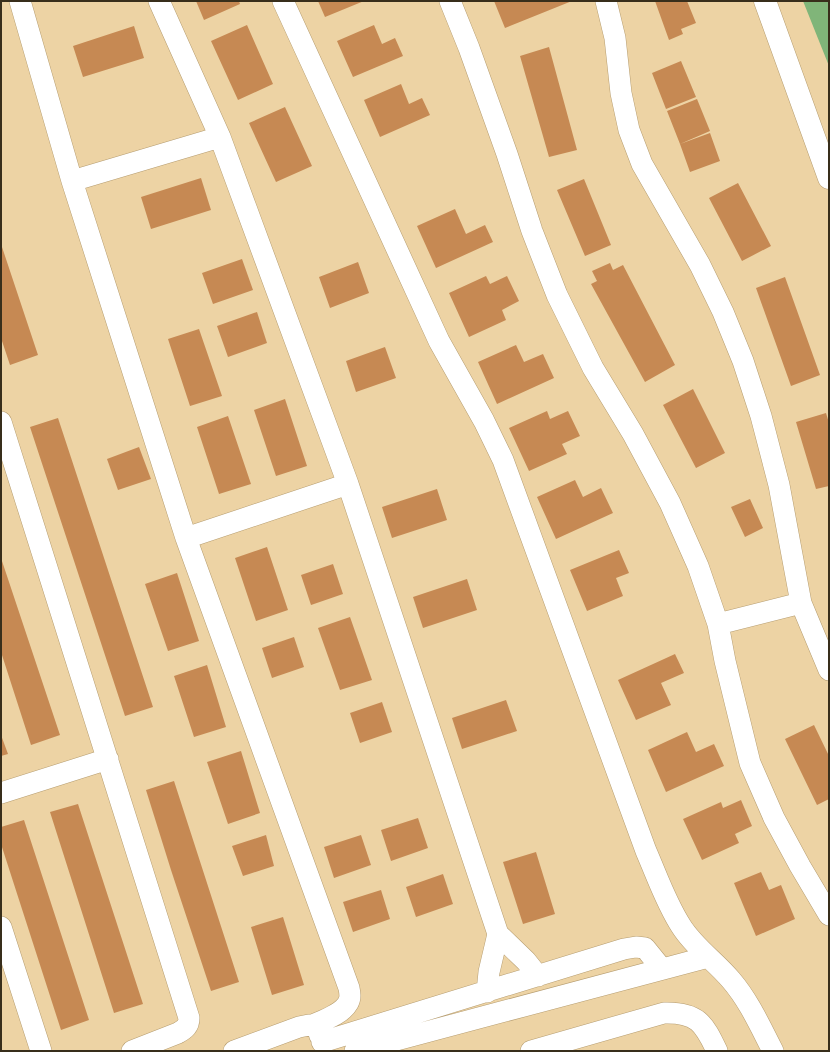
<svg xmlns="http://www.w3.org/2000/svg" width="830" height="1052" font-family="'Work Sans',sans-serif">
  <rect width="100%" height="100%" fill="#edd3a4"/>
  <path fill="#80b579" d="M803 1H829V66Z"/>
  <path fill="#c68953" d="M196 1H239L240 4 204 20Z
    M318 1H364L325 17Z
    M494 1H572L505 28Z
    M655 1H687L696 23 681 29 683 34 669 40Z
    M247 25 273 84 238 100 211 41Z
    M374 25 382 44 395 38 403 56 353 77 337 41Z
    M134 26 144 58 83 77 73 46Z
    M549 47 577 150 549 157 520 56Z
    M681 61 696 97 666 109 652 73Z
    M401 84 409 104 422 98 430 115 380 137 364 100Z
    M697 99 710 131 680 144 667 111Z
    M285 107 312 166 276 182 249 123Z
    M710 133 720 161 690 172 680 144Z
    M201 178 211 210 151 229 141 197Z
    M584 179 611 245 585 256 557 190Z
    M738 183 771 246 742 261 709 198Z
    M455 209 466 234 485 225 493 242 436 268 417 226Z
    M1 244 38 355 10 365 1 338Z
    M242 259 253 290 213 304 202 273Z
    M358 262 369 293 330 308 319 277Z
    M610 263 613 270 623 265 675 365 645 382 591 284 597 281 592 271Z
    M486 276 490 284 507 276 519 301 502 310 506 320 469 337 449 293Z
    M785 277 820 375 791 386 756 288Z
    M257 312 267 343 228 357 217 326Z
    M199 329 222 396 190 406 168 339Z
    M516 345 524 362 543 354 554 378 497 404 478 362Z
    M385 347 396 378 356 392 346 361Z
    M693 389 725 453 696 468 663 405Z
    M285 399 307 466 276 476 254 410Z
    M547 411 550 419 568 411 580 436 562 444 567 454 529 471 509 428Z
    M826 413 829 423V486L816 489 796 422Z
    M228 416 251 484 219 494 197 427Z
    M58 418 153 707 125 716 30 427Z
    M139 447 151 479 118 490 107 459Z
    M575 480 583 497 601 488 613 513 556 539 537 497Z
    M437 489 447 520 392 538 382 507Z
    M750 499 763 528 745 537 731 507Z
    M267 547 288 610 256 621 235 558Z
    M619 550 629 573 616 578 623 596 587 611 570 570Z
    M1 558 60 735 31 745 1 652Z
    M333 564 343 594 311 605 301 575Z
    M177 573 199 641 168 651 145 584Z
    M467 579 477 610 423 628 413 597Z
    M350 617 372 680 340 690 318 628Z
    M294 637 304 667 272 678 262 648Z
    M675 654 684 673 661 683 671 705 636 720 618 680Z
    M207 665 226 727 194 737 174 676Z
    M506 700 517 731 462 749 452 718Z
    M382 702 392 732 360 743 350 713Z
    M814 725 829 756V799L817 805 785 739Z
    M687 732 696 752 714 744 724 766 666 792 648 750Z
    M1 735 8 754 1 756Z
    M241 751 260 813 228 824 207 762Z
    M174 781 239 982 211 991 171 870 146 790Z
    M741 800 752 826 735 834 739 843 702 860 683 819 721 802 723 808Z
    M78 804 143 1004 114 1013 50 812Z
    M418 818 428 848 391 861 381 830Z
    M24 820 89 1020 61 1030 1 844V827Z
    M266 835 274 866 243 876 232 846Z
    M361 835 371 865 334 878 324 847Z
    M536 852 555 914 523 924 503 862Z
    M761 872 769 890 781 885 795 919 756 936 734 883Z
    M443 874 453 904 416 917 406 887Z
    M381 890 390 919 353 932 343 902Z
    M283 917 304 985 272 995 251 927Z"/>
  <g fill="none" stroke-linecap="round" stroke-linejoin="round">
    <defs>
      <path id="minor" d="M20 1 72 181 186 538 349 988C350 993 351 998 348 1003 342 1014 324 1020 313 1025
        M159 1 220 137 348 484 498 934 526 961 538 976
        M283 1 439 341 484 421 503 460 646 851C657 876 666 903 681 926 694 947 715 961 731 980 749 1001 760 1026 773 1051
        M450 1 469 48 507 154 532 231 557 295 593 368 633 434 670 503 698 566 718 624 725 661 750 763 774 818 800 866 829 915
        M606 1 615 38 621 93 629 130 642 164 700 265 723 312 743 361 761 416 779 485 801 603 829 670
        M72 181 220 137
        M1 422 189 1018C189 1026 185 1029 178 1033L132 1051
        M186 538 348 484
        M718 624 801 603
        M1 793 108 759
        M1 927 41 1051
        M487 992 489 972 498 934
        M322 1042 624 949 636 947 645 948 662 969
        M234 1051 299 1027 309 1025 317 1027 320 1036
        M355 1051 708 957
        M531 1051 664 1013C697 1012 704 1023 717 1051"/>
      <path id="tertiary" d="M765 1 829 178"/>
    </defs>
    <use href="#minor" stroke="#b69d70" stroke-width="22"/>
    <use href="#tertiary" stroke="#b69d70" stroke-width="23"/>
    <use href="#minor" stroke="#fff" stroke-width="21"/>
    <use href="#tertiary" stroke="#fff" stroke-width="22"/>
  </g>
  <rect width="830" height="1052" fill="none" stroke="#382e1b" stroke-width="4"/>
</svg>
